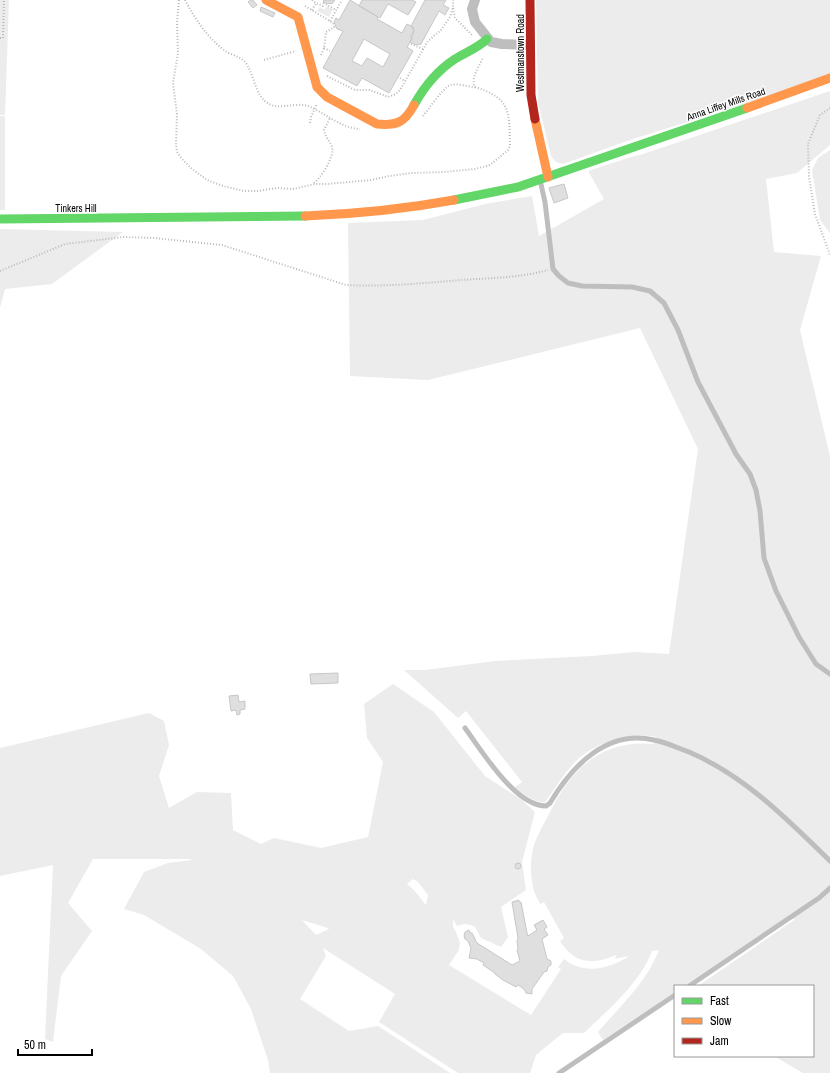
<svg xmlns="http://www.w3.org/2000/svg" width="830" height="1073" font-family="'Archivo Narrow',sans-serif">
  <rect width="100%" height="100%" fill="#fff"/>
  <path fill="#ececec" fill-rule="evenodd" d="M0 0H9L5 115H0Z
    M536 0H830V77L630 140 563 164 556 162 551 156 538 103Z
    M327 6 333 9 329 17 317 11 320 7 324 10Z
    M830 91V145L797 173 766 179 774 252 821 256 800 330 830 456V1073H803L774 1056H813V986H698L794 920 790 915 684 986H675V992L603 1040 598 1032C620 1006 647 982 659 950L652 951C641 982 607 1011 584 1033H563L553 1041 536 1055 530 1073H458L379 1022 395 994 323 948 326 956 300 999 349 1031 378 1026 450 1073H270L268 1060 251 1009 233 976 201 949 144 915 124 909 144 872 168 863 192 860 190 859H93L68 903 92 931 61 976 53 1042 45 1039 53 865 0 876V748L149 713 164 721 169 745 159 776 169 808 197 792 231 793 233 830 261 844 274 838 321 848 368 837 383 762 367 738 364 704 393 684 434 712 485 776 522 800 535 812 522 862 526 890 501 907 508 937 501 947 481 938 475 927 471 925 465 924 457 926 453 919V927L456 932 460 943 459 950 449 965 531 1015 561 969 558 967 564 959C583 975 610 969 629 956L615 959 616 955C593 965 574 964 560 941L564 938 544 902 540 904C538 899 534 893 533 887 530 874 530 855 535 842 539 832 545 822 550 812 572 768 602 739 654 744L656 737C631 731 594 743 576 761 565 772 554 790 545 802 532 802 525 795 515 787L522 782 466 711 458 718 404 670H425L495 661 592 656 635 652 669 654 698 449 640 328 428 380 350 376 348 223 423 220 485 204 532 196 539 236 604 199 588 171 631 157 643 154ZM413 879 418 882 428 895 426 905 413 889 407 884ZM302 920 328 928 329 929 316 935Z
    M0 116H5V210H0Z
    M830 150V233L820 220 812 170 818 158Z
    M0 229 123 232 52 284 5 289 0 308Z"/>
  <path fill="#dfdfdf" stroke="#c7c7c7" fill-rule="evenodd" d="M251 0H253L257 5 253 8 248 2Z
    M324 0H335L332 4 329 3 328 4 323 1Z
    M350 0 378 17 377 19 402 33 407 24 413 27 414 31 411 35 412 39 407 47 413 51 389 93 362 78 357 86 323 68 343 31 337 29 334 22 336 18 339 20ZM364 39 390 54 383 67 367 58 362 66 352 61Z
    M362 0H412L416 2 408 15 388 4 380 18 359 6Z
    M425 0H446L443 5 449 8 445 15 439 11 421 44 416 45 410 42 414 31 411 26Z
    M261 7 275 13 273 17 260 11Z
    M564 184 568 198 554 203 549 188Z
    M338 673V683L311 684 310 674Z
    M238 695 239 702 245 701V709L240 710V714L237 715 236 710 231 711 229 696Z
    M515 866a3 3 0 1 1 6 0a3 3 0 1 1-6 0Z
    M519 900V902H521L527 933 528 936 537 930 534 925 543 920 547 927 544 929 548 935 542 939 547 959 551 961V965L548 967 547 971 544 972 532 989V994L526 993 524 989 518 985 516 987 503 980 495 974V973L483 965 484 963 477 959 469 958 471 948 468 941 465 939 464 936 465 932 469 930 470 933H472L477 943 512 965 520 961 517 950 518 948 517 941 518 938 512 902Z"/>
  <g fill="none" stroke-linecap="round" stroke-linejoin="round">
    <path stroke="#b9b9b9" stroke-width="2" stroke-dasharray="1 2" stroke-linecap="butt" d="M179 0 177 23 178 53 173 83 177 114 176 145 177 152 182 159 191 168 207 180 223 186 244 191H258L277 188 293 189 315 184H327L371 180 389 176 412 173 444 172 475 169 490 165 508 150 510 146C509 112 512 99 475 87 470 78 480 66 483 57
      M185 0C195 19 207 37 224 50 230 55 240 56 245 62 255 74 254 96 269 104 280 110 295 102 308 106 325 113 341 128 360 129
      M312 0 316 3
      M305 6 333 23 334 27
      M453 8 455 18 472 35
      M312 10 316 3 323 6 324 3 336 10
      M330 21 342 0
      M0 38H3L4 0
      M411 44 423 49
      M324 48 330 51
      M321 55 324 48 326 32 336 26
      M264 60 296 51
      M327 76 355 90H370L388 97 396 94 400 90 428 41 441 30 450 17 453 7V0
      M400 78 405 81
      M830 108 820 115 808 144 809 177 815 214 830 255
      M423 116C429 109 442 89 450 85 457 83 468 87 475 87
      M310 123 311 117 317 104
      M314 183C321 178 335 156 332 147 330 141 325 137 324 130L330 118
      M0 271 65 244 124 237 154 238 222 245 346 285C385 287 424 283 462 280 490 278 520 278 548 270"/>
    <path stroke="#bebebe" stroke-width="5" d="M540 180 545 202 553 269 559 276 568 283 582 286 632 287 650 291 664 303 678 330 698 382 736 454 750 474 756 490 760 511 764 558 776 591 799 637 816 664 830 674
      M465 728C482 751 515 806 546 806L550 803C572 766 607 729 654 740 666 742 677 748 689 752 745 776 787 819 830 861
      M689 986 819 898 830 888
      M559 1073 675 995"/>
    <path stroke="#bebebe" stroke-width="10" d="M475 0 472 9 475 22 491 42 502 44 530 45"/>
    <path stroke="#63d668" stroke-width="9" d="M414 105C424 87 438 70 455 59 466 52 478 48 487 39
      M454 200 518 187 747 108
      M0 219 305 216"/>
    <path stroke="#ff974d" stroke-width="9" d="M266 0 298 17 317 87 327 97 377 124C397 126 405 122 414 105
      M747 108 830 78
      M535 119 548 177
      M305 216C355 214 405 209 454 200"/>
    <path stroke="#b3261e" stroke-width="9" d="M530 0 531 95 535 119"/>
  </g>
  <g text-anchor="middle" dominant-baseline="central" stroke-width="3" stroke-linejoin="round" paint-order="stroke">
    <g font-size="10" fill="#000" stroke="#fff">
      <text transform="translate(520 53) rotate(-90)">Westmanstown Road</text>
      <text transform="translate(726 104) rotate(-19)">Anna Liffey Mills Road</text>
      <text x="76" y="208">Tinkers Hill</text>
    </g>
  </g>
  <rect x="674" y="985" width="140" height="72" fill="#ffffff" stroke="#999999"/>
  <rect x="682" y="998" width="20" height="6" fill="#63d668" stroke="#999999"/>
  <text x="710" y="1005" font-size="12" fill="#000000">Fast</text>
  <rect x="682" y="1018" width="20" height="6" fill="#ff974d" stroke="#999999"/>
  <text x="710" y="1025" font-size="12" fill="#000000">Slow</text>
  <rect x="682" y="1038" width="20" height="6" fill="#b3261e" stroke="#999999"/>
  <text x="710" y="1045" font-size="12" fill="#000000">Jam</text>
  <path d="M18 1049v6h74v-6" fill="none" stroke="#000000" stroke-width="2"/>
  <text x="24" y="1049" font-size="12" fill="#000000" stroke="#ffffff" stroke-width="3" paint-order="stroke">50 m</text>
</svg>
